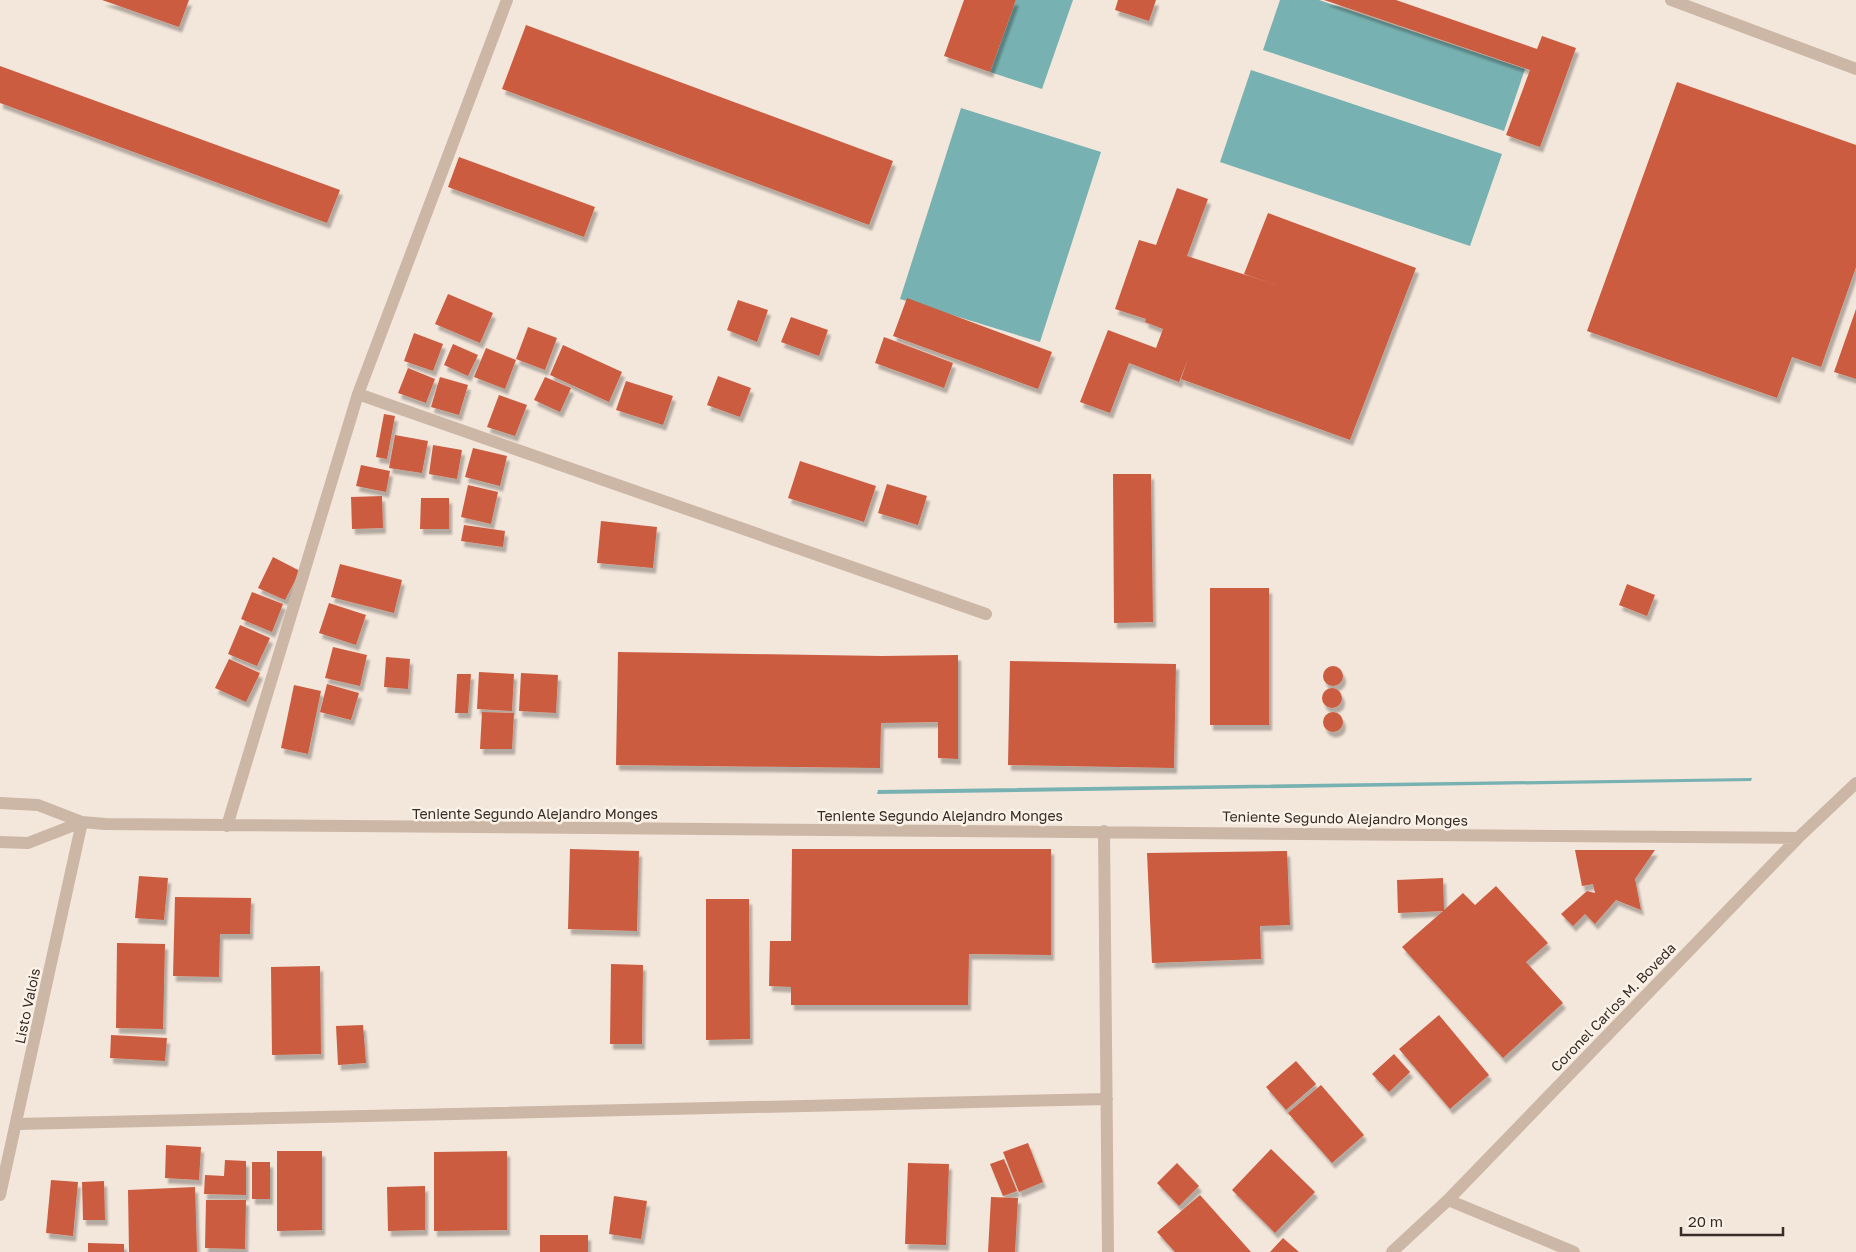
<svg xmlns="http://www.w3.org/2000/svg" width="1856" height="1252" font-family="'Golos Text',sans-serif">
  <defs>
    <filter id="shadow"><feDropShadow dx="3" dy="5.5" stdDeviation="1" flood-color="#0004"/></filter>
  </defs>
  <rect width="100%" height="100%" fill="#f3e6db"/>
  <path fill="#78b1b1" d="M1016 0H1073L1042 89 990 72Z
    M1280 0H1319L1525 69 1504 131 1263 50Z
    M1251 70 1502 154 1470 246 1220 162Z
    M961 108 1101 152 1040 342 900 299Z
    M1752 778 1751 781 877 794 878 790Z"/>
  <path fill="#cb5c40" filter="url(#shadow)" d="M102 0H189L179 27Z
    M964 0H1016L990 72 944 56Z
    M1118 0H1156L1149 21 1115 10Z
    M1324 0H1396L1537 49 1542 36 1576 48 1540 147 1506 135 1530 70Z
    M526 25 893 161 869 225 502 89Z
    M0 66 340 190 327 223 0 103Z
    M1677 82 1856 145V267L1821 367 1792 357 1777 398 1587 331Z
    M459 157 595 207 584 237 448 187Z
    M1177 188 1208 199 1187 256 1280 286 1244 274 1268 213 1416 268 1350 440 1181 379 1188 359 1179 382 1129 363 1110 413 1080 402 1108 330 1156 348 1163 329 1145 322 1146 319 1115 309 1139 240 1156 245Z
    M448 294 493 313 480 343 435 324Z
    M907 298 1052 352 1038 389 893 336Z
    M738 300 768 310 757 342 727 330Z
    M1856 309V379L1834 372Z
    M791 317 828 330 819 356 781 342Z
    M528 327 557 338 545 370 516 359Z
    M414 333 443 344 433 371 404 361Z
    M884 337 953 363 944 388 875 363Z
    M453 344 478 355 468 376 444 365Z
    M563 345 622 372 609 402 550 375Z
    M486 348 516 360 505 389 474 377Z
    M408 368 435 379 426 403 398 393Z
    M718 376 751 388 740 417 707 405Z
    M440 377 468 385 459 415 431 407Z
    M545 377 571 388 560 412 534 400Z
    M626 381 673 396 663 425 616 410Z
    M499 395 527 405 515 436 487 427Z
    M384 414 395 416 387 459 376 457Z
    M395 435 428 441 422 473 389 468Z
    M433 445 462 450 457 479 429 474Z
    M473 448 507 456 500 486 465 477Z
    M800 461 876 486 864 522 788 498Z
    M361 465 390 471 386 492 356 486Z
    M1113 474H1151L1153 622 1114 623Z
    M887 484 927 496 918 525 878 513Z
    M468 485 498 492 491 524 461 517Z
    M382 496 383 528 352 529 351 497Z
    M421 498H449V529H420Z
    M601 521 657 527 653 568 597 563Z
    M464 525 505 531 503 547 461 541Z
    M273 557 300 571 285 600 258 588Z
    M340 564 402 580 394 613 331 597Z
    M1627 584 1655 595 1647 616 1619 605Z
    M1210 588H1269V725H1210Z
    M252 592 283 604 272 632 241 619Z
    M329 603 366 615 356 645 319 633Z
    M240 625 270 638 257 666 228 654Z
    M333 647 367 655 360 686 325 678Z
    M618 652 882 656 958 655V759L938 758V722L881 723 880 768 616 765Z
    M386 657 410 659 408 689 384 687Z
    M229 659 260 673 246 702 215 688Z
    M1010 661 1176 664 1174 768 1008 765Z
    M1323 676a10 10 0 1 1 20 0a10 10 0 1 1-20 0Z
    M479 672 514 674 512 711 477 709Z
    M521 673 558 675 556 713 519 711Z
    M457 674H471L468 713H455Z
    M327 684 359 693 351 720 320 712Z
    M294 685 321 691 308 754 281 748Z
    M1322 698a10 10 0 1 1 20 0a10 10 0 1 1-20 0Z
    M1323 722a10 10 0 1 1 20 0a10 10 0 1 1-20 0Z
    M482 712 514 713 512 749H480Z
    M570 849 639 851 637 931 568 929Z
    M792 849H1051V955L969 954 968 1005H791V987L769 986 770 941H791Z
    M1575 850H1655L1635 879 1641 910 1616 900 1595 924 1585 914 1573 926 1561 914 1587 891 1595 893 1593 884 1582 886Z
    M1287 851 1290 925 1260 926 1261 959 1152 963 1147 853Z
    M139 876 168 878 164 920 135 918Z
    M1443 878 1444 910 1463 893 1475 905 1496 886 1548 943 1526 962 1563 1003 1503 1058 1402 947 1443 911 1398 913 1397 880Z
    M175 897 251 898 250 934H220L219 977 173 976Z
    M706 899H749L750 1039 706 1040Z
    M117 943 165 944 163 1029 116 1028Z
    M611 964 643 965 642 1044H610Z
    M320 966 321 1054 272 1055 271 967Z
    M1439 1015 1489 1075 1450 1109 1399 1049Z
    M363 1025 366 1063 338 1065 336 1026Z
    M111 1035 167 1038 165 1061 110 1058Z
    M1394 1054 1410 1072 1389 1092 1372 1074Z
    M1296 1061 1316 1084 1286 1110 1266 1087Z
    M1321 1085 1364 1135 1332 1163 1288 1113Z
    M1028 1143 1043 1182 1019 1192 1003 1152Z
    M166 1145 201 1147 199 1180 165 1178Z
    M1271 1149 1315 1192 1275 1233 1232 1190Z
    M277 1151H322V1230L277 1231Z
    M507 1151V1230L434 1231V1152Z
    M1004 1159 1017 1191 1003 1196 990 1164Z
    M225 1160 246 1161V1195L204 1194 205 1175 224 1176Z
    M252 1162H270V1199H252Z
    M908 1163 949 1164 946 1245 905 1244Z
    M1177 1163 1199 1186 1179 1206 1157 1183Z
    M51 1180 78 1182 73 1236 46 1233Z
    M104 1181 105 1220H83L82 1182Z
    M425 1186V1230L388 1231 387 1187Z
    M195 1187 197 1252H129L128 1190Z
    M1200 1195 1251 1252H1175L1157 1232Z
    M614 1196 647 1201 641 1239 609 1234Z
    M991 1197 1018 1198 1015 1252H988Z
    M206 1200H246L245 1249 205 1248Z
    M540 1235H588V1252H540Z
    M1283 1238 1299 1252H1270Z
    M88 1243 124 1244V1252H88Z"/>
  <g fill="none" stroke-linecap="round" stroke-linejoin="round">
    <path stroke="#ccb6a6" stroke-width="12" d="M1671 0 1856 69
      M358 394 986 614
      M0 803 38 805 82 822 105 824 1798 838
      M227 826 358 394 507 0
      M1104 831 1108 1252
      M0 842 28 843 82 822
      M17 1124 1107 1099
      M0 1195 82 822
      M1448 1200 1574 1252
      M1392 1252 1448 1200 1798 838 1856 783"/>
  </g>
  <g text-anchor="middle" dominant-baseline="central" stroke-width="5" stroke-linejoin="round" paint-order="stroke">
    <g font-size="14" fill="#372c27" stroke="#faf1e7">
      <text x="535" y="813">Teniente Segundo Alejandro Monges</text>
      <text x="940" y="815">Teniente Segundo Alejandro Monges</text>
      <text transform="translate(1345 818) rotate(1)">Teniente Segundo Alejandro Monges</text>
      <text transform="translate(27 1006) rotate(-78)">Listo Valois</text>
      <text transform="translate(1613 1007) rotate(-46)">Coronel Carlos M. Boveda</text>
    </g>
  </g>
  <path d="M1681 1227v8h102v-8" fill="none" stroke="#372c27" stroke-width="2.5"/>
  <text x="1688" y="1227" font-size="15" fill="#372c27" stroke="#faf1e7" stroke-width="4" paint-order="stroke">20 m</text>
</svg>
